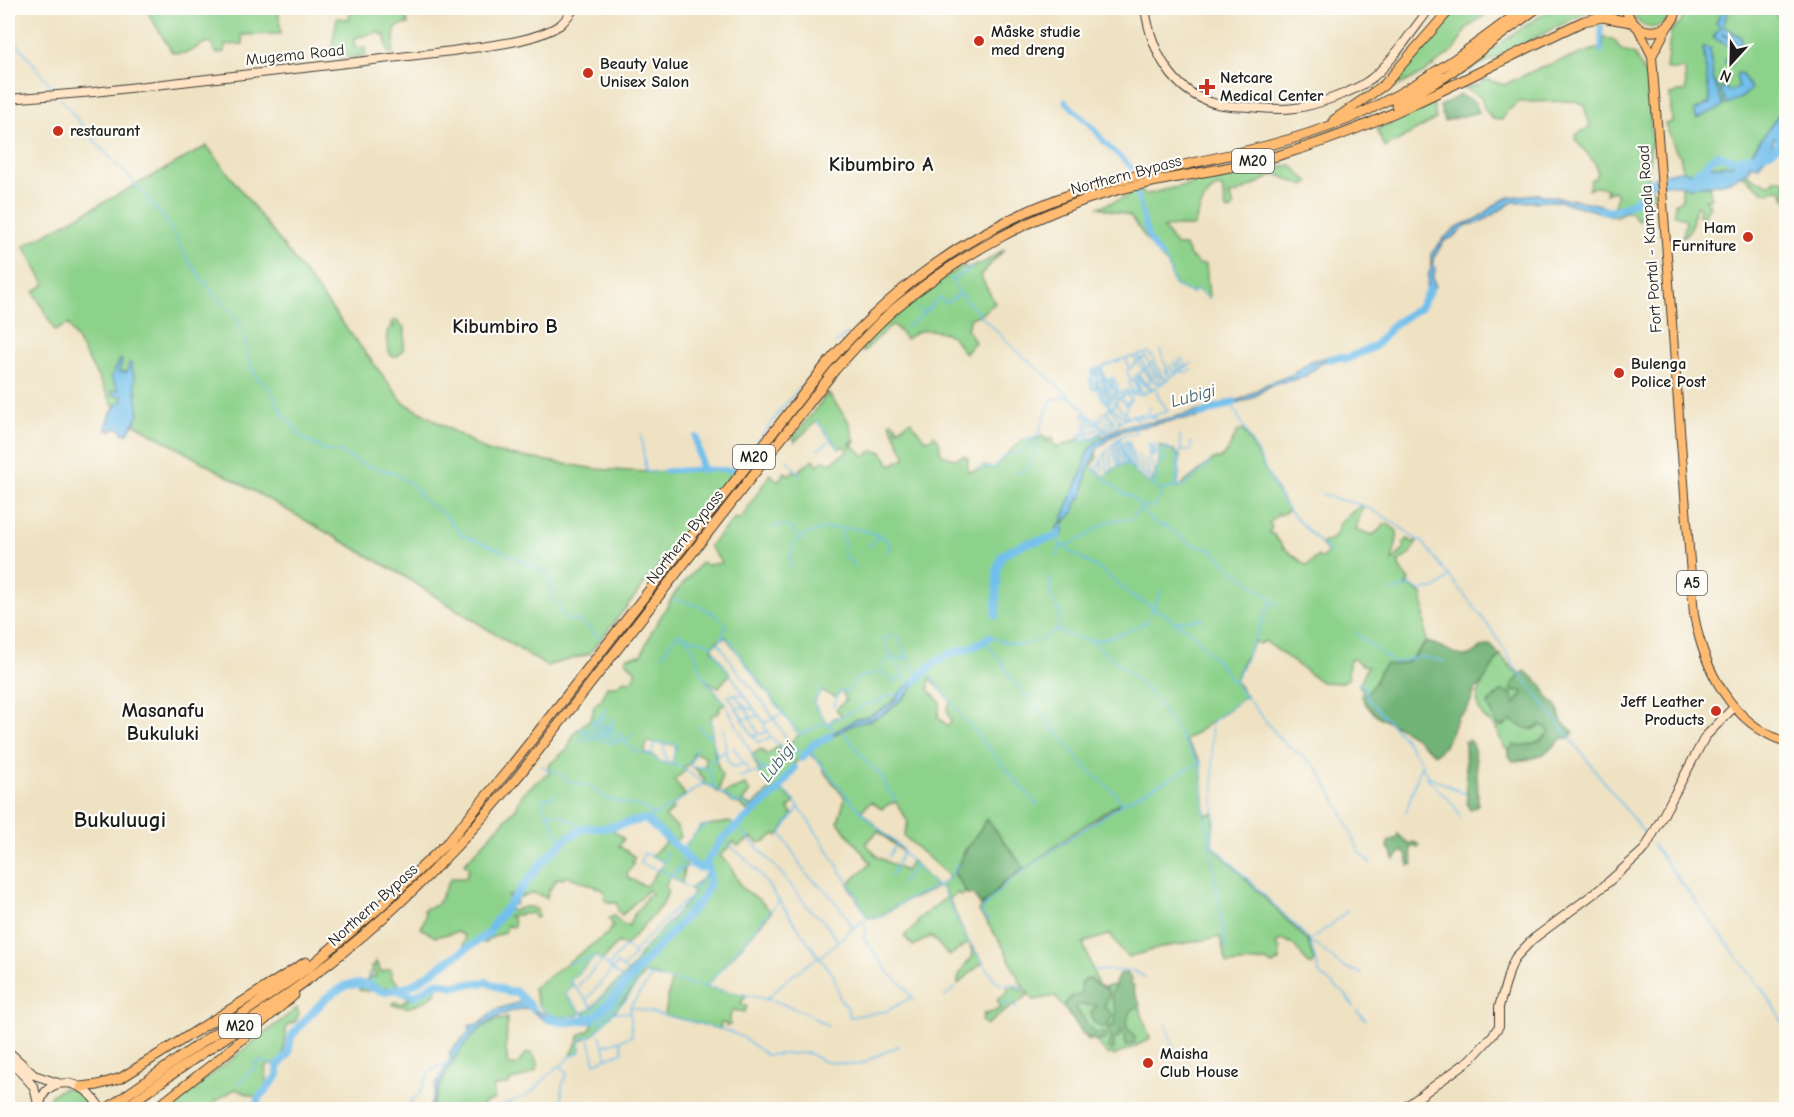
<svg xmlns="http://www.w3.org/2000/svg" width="1794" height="1117" font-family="'Comic Neue',sans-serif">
  <rect width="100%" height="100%" fill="#fdfcf7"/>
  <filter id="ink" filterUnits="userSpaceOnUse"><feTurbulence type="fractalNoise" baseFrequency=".0167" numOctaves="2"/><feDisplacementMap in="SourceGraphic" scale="12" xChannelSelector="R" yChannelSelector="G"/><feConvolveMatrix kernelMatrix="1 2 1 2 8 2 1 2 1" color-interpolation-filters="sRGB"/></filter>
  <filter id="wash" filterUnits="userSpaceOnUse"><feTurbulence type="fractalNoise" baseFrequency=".008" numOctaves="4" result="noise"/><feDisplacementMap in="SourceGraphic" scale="24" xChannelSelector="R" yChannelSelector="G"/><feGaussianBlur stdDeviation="1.35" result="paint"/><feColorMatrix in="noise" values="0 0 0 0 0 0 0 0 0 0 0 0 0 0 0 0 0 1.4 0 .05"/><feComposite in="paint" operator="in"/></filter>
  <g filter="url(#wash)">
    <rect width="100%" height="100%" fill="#efe2c3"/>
    <path fill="#8dd28b" stroke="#547754" stroke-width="1.5" fill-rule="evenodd" d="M145 8H278L281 34 242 35 243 44 225 45V52L216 53 211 44 207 42C194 48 188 57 172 52Z
      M351 8 405 9 408 24 401 25 395 29 393 53H388L385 37 379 32 354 38V47L365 48V56L340 58V48L332 47 337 18 349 19Z
      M1457 8H1494L1466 29 1454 50 1422 74 1393 88 1391 84 1435 37Z
      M1553 8H1618L1619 15 1607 11 1587 12 1452 79 1523 27Z
      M1629 8H1674C1661 34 1642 34 1629 8Z
      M1686 8H1772L1778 17 1786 13V104L1750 155 1731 165 1704 167 1688 173 1683 170 1680 155 1677 153 1665 124 1672 122 1670 95 1686 90 1685 69 1672 70 1666 68 1671 31 1681 22Z
      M1604 37 1615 41 1621 50 1635 55 1648 81 1652 140C1649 148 1649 170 1648 180L1644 184 1649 185 1659 197 1658 202 1654 196H1650C1646 201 1644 212 1643 218L1638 220 1630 212H1624L1617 216 1610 215 1614 207 1617 195 1613 191 1606 194 1608 190C1601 186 1596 186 1589 189L1590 180 1595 178 1598 173 1595 163 1575 139 1577 134 1590 127 1584 104 1575 101 1519 102 1507 111 1502 120 1493 119 1484 108 1481 97 1462 87 1479 85 1486 79 1504 85 1539 68 1596 49H1603Z
      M1433 103 1436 119 1385 148 1377 129Z
      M207 146 403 402 487 451 596 469 646 472 735 470 589 654 546 666 402 575 119 415 68 324 55 331 34 292 45 284 24 246Z
      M1291 165 1310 183 1304 186 1276 174 1236 194 1229 195 1234 206 1231 211 1226 210 1222 188 1218 187C1203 194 1199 212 1194 226 1184 228 1172 224 1163 228L1177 246H1185L1190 256 1199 264H1206L1209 298 1197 290 1191 293 1174 285 1168 265 1155 251 1130 216 1099 207 1127 197 1130 189 1139 184 1144 195 1238 172Z
      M1746 173C1752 179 1762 183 1771 184L1776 179H1783L1786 185V199L1781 190 1775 189 1769 193 1763 191 1741 174Z
      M1682 185 1709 186 1711 195 1710 199H1705L1710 205 1703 218 1699 215 1700 207 1697 205C1691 217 1695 230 1682 237L1686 224 1685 219 1674 214 1675 204 1682 199Z
      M1005 249 980 275 995 303 981 314 971 318 967 329 975 342 965 353C959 349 960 347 957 342 950 331 931 329 920 331 915 332 910 337 906 339L895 326 891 325 863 352 861 346 872 333 941 279 964 265 967 269 985 262Z
      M395 320 405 328 404 348 398 356 393 357 390 354 386 337 388 336 387 332 391 327H394L391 323Z
      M828 393 849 422 855 442 853 444 851 441 850 447 852 445 865 456 872 451 882 452 891 465 905 458V455L890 423 892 422 896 425 897 429 911 421 924 439 929 440 934 435C940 440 941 445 940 452 947 457 955 462 963 456L968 458V472L980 469 983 466 993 468C1008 456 1015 439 1035 437L1038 439 1042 436 1046 437V442L1052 437 1054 439 1051 443 1056 445 1058 448 1080 438 1082 442 1086 439 1092 440 1100 434 1104 437C1094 443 1086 455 1084 467 1077 484 1064 529 1051 537L1062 531 1063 524 1074 512 1076 503 1083 494 1087 472 1096 452 1097 457 1092 467 1104 477 1118 466 1128 464 1135 473 1151 484 1159 464V445L1174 451 1177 455H1180L1178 487H1179L1214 459H1220L1227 452 1237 432 1243 429 1288 510 1281 515 1279 514 1269 523 1272 527 1269 533 1273 534 1284 548 1307 566 1318 556 1321 559 1328 552 1321 544 1333 538 1337 533 1339 523 1361 505 1363 506 1356 529 1372 535 1380 530 1384 524H1388L1397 531V539L1392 561 1405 548 1403 543 1408 539 1412 542 1417 541 1411 553 1398 562 1401 570 1409 581 1405 587 1410 585 1423 596 1426 642 1407 664 1379 672 1375 683 1363 698 1361 696 1363 690 1359 685 1368 666 1362 665 1353 659 1350 660 1348 671 1349 679 1340 683 1321 682 1265 641 1259 644 1255 641 1243 661 1235 681 1246 696 1185 741 1201 762 1205 815 1214 813 1212 845 1308 941 1314 961 1312 965C1300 962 1299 940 1280 940L1276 944 1280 949 1279 961 1272 965 1266 961 1227 964 1220 937 1164 947 1128 957 1120 949 1111 934 1083 943 1099 988 1131 982 1150 1039 1114 1056 1112 1053 1108 1055 1093 1038 1089 1041 1055 996 1034 1000 1023 987 1001 943 978 910 1002 885 1121 803 1120 802 1069 836 1025 869 987 820 965 850 954 873 966 892 961 896 958 893 949 899 968 941 983 962 958 984C956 974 968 963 973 955L969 942 949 956 931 936 913 946 904 936 917 925V920L947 897 940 885 950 877 904 836 908 822 896 802 887 805 882 809 871 802 861 811 903 852 878 831 866 844 878 857 905 871 912 861 937 887 917 897 907 900 880 916 868 918 848 884 871 863 838 822 845 798 825 773 821 763 807 752 795 763 780 788 795 802 788 808 793 815 778 836 775 834 766 841 758 843 752 838 738 846 734 842 720 856 730 865 742 888 761 901 771 912 706 987 746 995 741 1003 747 1007 744 1012 733 1010 730 1016V1025L726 1026 725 1023H721L720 1029 665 1015 671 980 644 973C630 995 613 1013 595 1033 590 1038 585 1036 580 1043L581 1050 579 1053 571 1056 580 1035 590 1030 593 1025 584 1013C596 1007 596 1002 605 993 618 981 629 974 639 958L638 956 689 900 694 892 690 889 704 877 708 868 706 865 716 849C710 855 707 865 701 868L689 860 684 868 682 884 671 876 665 887 668 891 663 904 625 946 618 942 602 961 596 956 570 981 573 985 565 994 582 1013 576 1016 565 1017 547 1015 538 1004 533 988 608 933 613 926 609 918 614 916 621 923 629 926C632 911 642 910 646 897L652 894 648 890 622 915 618 911 617 903 609 902 604 899 605 893 602 889 567 876 563 879 558 878 548 892 547 898 534 893 521 897 510 895 508 896 510 900 517 901 515 905 510 903 508 905 509 910 513 911C521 908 530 904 537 910L538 917 535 918 532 913 509 916 513 919 514 926 511 927 507 925 506 931 487 940 486 943H483L476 939 465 946 463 944 465 940 464 935 457 932 435 937 421 928 425 917 424 909 437 905 451 878H466L469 868 464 864 516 808 523 793 549 772 548 766 568 748 574 733 592 717 594 706 602 699 607 686H617L624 680 631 681 635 676V670L625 660 627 657 641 655 652 631 675 593 702 562 706 565 722 563 709 546 735 518 741 519 770 474 778 481 785 472 790 475 794 470 797 472 814 459 817 465 824 460 830 463 848 451 844 446 839 449 817 421 795 441 793 438ZM726 637 799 735 782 749 780 745 767 755 761 749 752 755 762 778 772 788 752 807 742 801 750 792 745 785 722 794 733 803 740 804 750 813 734 825 730 822 702 826 687 843 684 853 672 843 681 836 676 826 665 817 673 810 671 807 685 795 674 780 686 770 683 767 690 764 694 752 705 757V767L695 768 704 779 703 784 710 786 719 793 722 774C715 767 710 725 712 714H717L720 711 719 708 725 703 705 679 718 688 730 674 712 648 717 641ZM947 652 951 654 923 673 907 695 885 713 871 720 854 724 822 741 824 737 833 734 857 719 868 717 886 707 927 669 946 655ZM931 679 951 701 947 709 951 721 948 726 938 717 940 702 929 690V682ZM821 691 835 697 842 691 846 700 836 709 842 716 834 718 828 724 813 703ZM646 742 676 745 672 764 660 762 652 755 645 754ZM645 819 670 842 667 841 651 856 664 862 661 869 658 870 649 883 645 886 628 878 627 873 634 864 632 862 635 857 619 846 624 839 609 827Z
      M1500 655 1515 671 1521 673 1519 679 1513 683 1522 690 1523 694 1515 704 1512 701 1496 695 1488 704 1497 725 1503 726 1511 720 1533 730 1541 725 1547 728 1550 732C1541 743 1526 747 1513 746L1509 751C1497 741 1502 738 1496 728 1492 722 1485 720 1482 715 1468 696 1490 671 1500 655Z
      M375 961 379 966 380 971 382 972 390 969 392 972 391 977 409 993 414 995 431 984 436 986 437 990C434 997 416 1007 408 1007 403 1007 397 1005 393 1005V1002L403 1003 410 999 388 987 383 988 382 992C372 989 365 992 359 990L367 981 370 972 372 977 376 976 371 967 375 966Z
      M1008 987H1016L1028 995 986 1025 982 1021 984 1013 985 1015 1001 1008 997 999 1007 994Z
      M297 1008 299 1014 295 1022 287 1025 283 1056 277 1066 270 1064 265 1069 267 1078 265 1094 255 1097 235 1089 214 1102 213 1109H168Z
      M507 1018 506 1050 508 1064 516 1066 527 1053H532L538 1064 536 1071 521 1078 511 1080 509 1084 493 1087 495 1099 482 1104V1109L431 1110C441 1081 463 1032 493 1021 497 1020 502 1020 507 1018Z
      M64 1088C81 1088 86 1097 94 1109L45 1110 51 1095Z"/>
    <path fill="#72b477" stroke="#47684a" stroke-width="1.5" d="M1460 95 1475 102 1479 112 1444 121 1440 106Z
      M1426 642C1439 644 1454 655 1463 656 1473 657 1478 647 1490 645L1500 655 1481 685 1476 688 1467 710 1458 716 1445 746 1435 754C1427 749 1421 742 1413 736 1398 724 1368 718 1363 697L1375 683 1379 672 1386 664C1408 667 1413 660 1426 642Z
      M1525 671 1542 685 1550 700 1557 706 1562 722 1574 732 1569 739 1562 738C1545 756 1538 759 1513 761L1509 756V751L1513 745C1526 747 1541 743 1549 732L1547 728 1541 725C1528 732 1524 728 1511 721L1503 726 1497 725 1488 704 1502 691 1511 693 1515 704 1523 694 1522 691 1514 692 1511 689 1513 683Z
      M1469 740C1479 750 1477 789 1478 805L1470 810 1467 803 1465 742Z
      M987 819 1024 868 1002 884 986 902 980 905 973 894H967L954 873 966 850Z
      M1398 834 1408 844 1414 842 1420 845 1418 848 1413 846 1410 849 1413 864 1409 866 1407 856 1402 851 1394 860 1392 852 1388 848V842L1396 838Z
      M1126 973 1132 979 1129 984 1134 985 1133 991 1140 1004 1129 1013 1126 1027C1131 1032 1137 1034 1134 1043L1126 1046 1125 1035 1121 1030 1118 1038 1114 1039V1049L1112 1050 1109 1049 1108 1045 1111 1036 1107 1029 1115 1024 1116 1011 1111 994 1119 974Z
      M1090 978 1096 984 1107 989 1109 994 1104 1008 1110 1011 1112 1014 1108 1026 1100 1027 1093 1021 1091 1011 1097 1007 1096 1005C1088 1006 1083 1003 1075 1006L1088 1026 1096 1034 1103 1032 1107 1035 1105 1039 1098 1042 1085 1036 1063 1006 1071 997 1081 994V984L1085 980Z"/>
    <path fill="#71bfec" stroke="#466e84" stroke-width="1.5" d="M1723 8H1727L1728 11 1723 26 1741 37V41L1731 65 1725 62 1735 41 1723 33V35L1733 41 1731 47 1713 38 1720 27 1716 23Z
      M1703 47 1710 48 1713 79 1724 106 1697 119 1694 111 1710 103Z
      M1738 73 1742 74 1751 89 1744 96 1727 105 1720 88 1725 87 1729 91 1739 88 1736 75Z
      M1786 104V137L1774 138 1772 146 1759 166 1749 164 1750 168C1736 183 1713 186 1694 186L1691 189 1680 185 1643 184C1655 175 1670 173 1683 170L1688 173 1704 167 1731 165 1750 155Z
      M1538 194C1562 200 1589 199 1611 210L1610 215 1559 201 1513 202 1479 223 1467 225 1453 237 1444 241 1434 257 1432 265 1436 268 1433 277 1435 286 1425 299 1429 273 1431 269V254L1444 238 1459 226 1477 219 1501 201 1510 197Z
      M1336 355 1339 357 1323 362 1304 377 1270 386 1249 400 1224 405 1244 398 1267 384 1292 375 1311 361Z
      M120 360 122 361 119 372H127L129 363 132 364 131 369 134 374 139 415 127 434 122 433V429L114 428 112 431 106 429C108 419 111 412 117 403L123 402 122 396 113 395 112 391 119 390 111 378Z
      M1207 409H1211L1196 418 1181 419 1121 431 1105 442 1097 449 1087 472 1083 495 1076 503 1074 512 1063 523V534L1060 538H1051L1057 532V527L1063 522V517L1084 467 1087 452 1096 442 1117 429 1131 424 1153 422Z
      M923 673C912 692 891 712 871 720 865 722 858 723 853 725 841 730 831 739 819 741L857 719 868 717 881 710 895 701 901 691Z
      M527 1000 531 1002 534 1009 554 1021 544 1020 527 1008C476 1014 445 1064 431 1109H429L437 1083 451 1057 449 1053 470 1031 469 1026 481 1023 495 1010Z"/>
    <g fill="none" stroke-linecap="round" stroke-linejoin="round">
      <path stroke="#71bfec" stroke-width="1.5" d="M1601 9 1602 8
        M8 32 56 92
        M60 98 99 146 133 181 167 222 190 263 216 297 236 317 244 334 250 366 258 379 269 387 281 410 301 437 326 451 340 452 360 463 396 474 416 488 422 499 446 516 462 535 500 550 544 572 550 579 551 591 556 602 560 606 562 614 570 621 579 620 602 640
        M1162 256 1168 265 1174 285 1191 293 1197 290 1209 298
        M972 268 951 280 960 294 982 317 1016 350 1080 405 1088 415 1096 420 1107 434
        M917 308 923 314 939 298 946 303 960 294
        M906 328 922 315
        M835 344 847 334
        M1160 350 1170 377
        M1138 356 1152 377
        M1134 358 1150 379 1152 377 1155 383 1158 382
        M1182 358 1186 368
        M1126 359 1129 369
        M1179 360 1183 371
        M1174 362 1176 373
        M1177 362 1179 373
        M1153 363 1157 374 1162 378
        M1170 365 1173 375
        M1100 370 1108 388
        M1100 370 1102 369 1106 380
        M1182 371 1185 373 1193 369
        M1139 375 1150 391
        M1138 377 1144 385 1146 384
        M1137 378 1142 393
        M1135 379 1139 391
        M1166 379 1165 371 1167 370
        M1107 380 1114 391
        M1110 380 1115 394
        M1112 380 1117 392
        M1133 380 1138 390 1136 391
        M1150 380 1148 383 1152 389
        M1098 381 1114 378 1118 387V394
        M1131 381 1127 371 1139 360 1146 357 1154 374 1161 383
        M1165 381 1192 363
        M1101 383 1110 402
        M1098 384 1102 391 1109 388 1116 403
        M1092 389 1090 382 1093 370 1123 359 1149 353 1154 358 1164 382 1156 387
        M1094 389 1092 378 1095 370
        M1096 389V370
        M1102 392 1111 408
        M1133 393 1129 382 1154 361
        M1116 398 1115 395 1129 389
        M1117 398 1129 392 1136 391 1138 393
        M1122 399 1127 407 1125 412
        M1116 404 1129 418
        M1126 404 1131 399 1127 395
        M1232 404 1282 501 1289 511 1331 554
        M1109 405C1099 397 1095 383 1098 371L1112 401
        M1126 406 1131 400
        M1113 407 1121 416H1124L1126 419
        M1111 409 1120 422
        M1107 411 1114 422
        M1084 413 1091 420
        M1084 414 1082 416 1089 421
        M1132 414 1141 416
        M1149 414 1150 406
        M1136 416 1139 414H1149
        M1150 417 1155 419 1157 423
        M1093 419 1084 424 1091 439 1114 422
        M1096 420 1125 395 1143 394 1156 387 1158 397 1168 411 1156 415 1155 419
        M817 421 839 449
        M1086 426 1095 422
        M1087 430 1109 415
        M1106 431 1116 426 1120 421 1132 416 1137 419 1156 415
        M1086 432 1079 435 1081 442 1086 439 1092 440 1105 431
        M641 434 646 472 665 471
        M1081 437 1100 428 1112 419
        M1118 439 1126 463
        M1121 439 1127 464
        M1021 440 1034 437
        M1116 440 1123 464
        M1125 441 1129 463
        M1127 441 1134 470
        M1129 441 1137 468
        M1114 443 1120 464
        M1148 443 1149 456 1155 474
        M1112 447 1118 465
        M817 450 831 440
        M1110 451 1112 470
        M1181 451H1191V442
        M1106 455 1108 474
        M1138 455 1144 474
        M1150 455H1152L1150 444
        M1152 455H1154L1152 443
        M1154 455H1156L1155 444
        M1145 459 1150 478
        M787 460 801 476
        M1131 460 1133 467 1132 469
        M1102 461V472
        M1160 464 1164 463 1165 448 1168 447 1176 455
        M1089 465 1121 492 1133 498 1141 507
        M1138 468 1139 471 1153 480
        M976 469H980L983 466 993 468 1006 455 1025 451 1035 437
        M735 470 738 460 762 436 782 408 822 363
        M1097 470C1102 455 1112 443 1125 434L1135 435V427
        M1015 474 1027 469 1036 452 1037 438 1051 400 1068 396
        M1104 477 1118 466 1128 464 1135 473 1160 490
        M1151 484 1159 464V445
        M1155 485 1159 475
        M1178 487 1180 456
        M1174 488 1178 470 1177 455 1181 451 1180 435
        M1322 494C1335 501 1349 500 1363 506 1383 514 1401 528 1419 541L1421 540C1452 582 1489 620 1514 666L1647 837
        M1143 506 1153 507 1161 495V490L1185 485 1210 463
        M1140 509 1156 523 1167 527 1190 544 1211 549 1232 570 1241 575 1278 605
        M772 528C780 524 786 526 794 529V533L800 539
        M840 530 844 540 843 554 855 566
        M869 545H872L876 537H883
        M1060 545 1104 572 1131 595 1169 617 1175 623 1189 630 1215 659 1281 740 1317 768 1340 808 1359 851 1370 863
        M1064 546C1083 540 1090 533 1106 523 1114 517 1126 523 1133 517 1136 514 1140 509 1143 506
        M1057 557 1060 546 1059 538
        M791 568C791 560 789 552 794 545 810 521 871 524 890 543L888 552
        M1051 575 1049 590 1060 615 1057 629 1060 631
        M1393 591 1410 585 1422 592 1426 589H1435L1448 578
        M673 600C690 601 717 611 726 626L721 639
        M1174 622 1203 619
        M1354 632 1394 663 1420 657 1443 661
        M685 636C695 640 704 641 713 646
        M993 638C1016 648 1034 647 1054 631 1064 632 1071 637 1081 639 1102 645 1127 631 1147 622L1162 590
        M1090 639 1135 678 1156 700 1196 759 1201 762 1123 803
        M718 642 736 669 765 705 790 744 803 754
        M985 642 1000 660 1013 680 1089 771 1114 792 1122 804 1065 841 1007 883 981 910 982 914 989 921
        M712 647 723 638H728L750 670 799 735 822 724H828C838 714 854 715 865 704H873L892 694 897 696
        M714 651 764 723C766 737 782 746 789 754L798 750
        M663 655 670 643 679 633 692 645 703 676 725 703 758 766 786 778
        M893 656 900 659 908 658
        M891 657 882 638 897 636 914 668 921 675
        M879 667 891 657 910 684
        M926 671C963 716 998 763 1038 805
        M1235 682 1271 602
        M1360 682 1366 691 1368 699 1403 737 1419 759 1429 780 1454 805 1461 818
        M822 689 813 703 834 732
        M734 694 746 708 758 733
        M728 697 732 694 744 695
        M1244 697 1211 722 1215 820 1211 843 1310 940 1331 925 1348 910
        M730 698 753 736 767 732
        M834 706 838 693 842 691 847 693 855 679 882 671 895 682 903 676
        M608 707 604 713 614 721 610 732
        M737 707 753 709
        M601 715 611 729
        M711 719 712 737 717 756 726 751
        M743 719 758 716
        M591 720 597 730 610 732 608 736
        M595 721 606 731
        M765 723 782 714
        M592 724 603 713
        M698 726 705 734 711 737
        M723 726 727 759 732 767 744 764
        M580 727 587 732
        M588 729 597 734 598 739 614 744 623 737 603 725 596 718
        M841 729 867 762 883 778 887 788 896 801
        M579 731 597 739
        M600 733 608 734
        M599 736 613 738 624 742 636 752 649 754 660 762 682 767 701 782 710 786 728 797 733 803H744L754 811
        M754 736 758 742 772 738
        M579 740 598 739
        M624 742 634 733
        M663 744 667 763
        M733 747 748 769 749 774
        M695 748 694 757 689 762 691 767 710 768 709 774 713 782V787
        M809 750 852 802 875 825 902 848 904 854 937 887
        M652 755 654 743 676 744 672 764
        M705 760 716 761 717 756
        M1201 762 1204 807 1226 948
        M542 766 551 772 554 771C556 772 567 780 568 781 575 783 588 785 595 789 599 791 601 796 606 798 619 804 647 804 654 816
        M1428 776 1465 794
        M738 778C747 772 756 775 764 770
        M780 788 794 800 821 839 854 892 867 917
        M556 794 552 797 543 799 541 803 554 824V828L562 838H566
        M799 807 781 833 806 874 828 893 847 917 852 927
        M546 812C562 813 571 821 585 828
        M1406 812 1421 765
        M645 819C669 811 682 797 703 784
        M738 827 782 874 810 910 822 919 837 940
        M722 839 745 858 760 874 821 960 834 976 840 999 847 1007 850 1017 887 1011 910 998
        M1652 844 1761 988 1777 1011 1786 1030
        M888 857 896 845
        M664 862 644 853 640 863 673 875
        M661 868 668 855 665 851
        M674 871 681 867C680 851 693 830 708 825
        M672 876 690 889 702 881
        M891 876 903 852
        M669 877 684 868 695 865
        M902 883 916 865
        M940 885 968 941 994 979 1001 985 1017 984 1023 990
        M863 923 866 929 863 937 888 972 904 986 914 1001
        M1309 940 1320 975 1345 994 1354 1007
        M1312 943 1317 945 1340 965 1361 974
        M642 952 690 900 708 868
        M633 953 677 907 690 898
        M596 955 570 981 593 1008 606 993 623 979
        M598 957 623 979 629 973 632 975
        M820 957C836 944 849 929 866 919 871 916 875 919 880 917 887 913 896 906 903 902 924 890 949 888 958 863
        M568 964 593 956
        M609 966 625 946 640 958 634 966 638 969
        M624 967 634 955
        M638 969 647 975 775 1001 804 1012 828 1026
        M1092 970 1133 971 1145 977
        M370 974V979L381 990
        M652 976 630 1007 725 1030 742 1037 766 1055 808 1053 825 1062 856 1065 866 1062 870 1059 899 1046
        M367 986 369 979
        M572 986 565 994 582 1013
        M706 987 778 902
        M576 988 602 961
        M944 997 956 987
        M586 1000 617 964 629 973 634 966
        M766 1000 785 981 818 957
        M538 1004C551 1022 576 1019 592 1008
        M1001 1007 1009 1001 1017 1009
        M1357 1011 1366 1020
        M576 1022 589 1024 602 1021 610 1011 615 1009 626 1000 640 979
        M593 1022 619 1000 641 971
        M1166 1024 1176 1056
        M600 1035 607 1057
        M589 1039 595 1063 623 1052 620 1041
        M603 1046 632 1036 630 1008
        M237 1084 244 1079 249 1072 257 1068 256 1062H267L271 1065 281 1063
        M503 1105C512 1101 523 1098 530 1093 541 1086 549 1071 560 1066
        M548 1106 562 1104V1086L567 1073 561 1066 571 1056 579 1053 581 1050 580 1043 583 1038 592 1036 614 1012 630 1013
        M408 1110 412 1099 419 1095C427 1079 426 1067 447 1065"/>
      <path stroke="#71bfec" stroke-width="5" d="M1601 51V26
        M1065 101 1094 129 1105 143 1132 168
        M1137 193C1144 214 1144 242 1162 256
        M665 471 702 469 735 470"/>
      <path stroke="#71bfec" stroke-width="8" d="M1696 172 1704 168 1712 158 1717 155 1735 160 1770 152 1778 146 1786 125
        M1602 210C1617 213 1632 204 1643 194V184L1652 182
        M1330 359 1341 357 1346 359 1375 346 1394 324 1419 308 1425 299 1430 289
        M1201 414 1234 402
        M696 438 702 469
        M996 615 997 569 1002 555C1010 551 1017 546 1025 544 1037 540 1049 541 1059 534
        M916 681C924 670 941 657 954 653 966 649 979 646 989 637
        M802 758 814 744 829 737
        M397 990 415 996 436 983H443L453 986 487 982 508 992 515 991 532 1008
        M546 1018C564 1025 581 1023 598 1014L700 901C709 888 713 878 706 863
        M255 1110 259 1098 278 1075V1066L288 1054 291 1037 297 1029 327 997 347 985 363 984 385 992 414 984 488 934 492 926 543 861 568 837 585 828H604L645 819 683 852 694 865 701 868 704 866 722 839 778 791 794 768"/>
    </g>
  </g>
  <g filter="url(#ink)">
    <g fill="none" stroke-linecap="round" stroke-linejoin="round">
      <defs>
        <path id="secondary" d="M1145 8C1151 50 1172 93 1217 104 1231 107 1245 106 1259 108 1271 109 1283 110 1295 108 1314 106 1353 92 1368 81 1388 68 1415 27 1430 8
          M8 99 94 92 452 51C484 46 532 43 560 25 566 20 570 13 575 8
          M8 1051 34 1075 58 1083
          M15 1066 34 1087 38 1104
          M40 1110C39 1086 62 1077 82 1088 90 1092 96 1102 102 1110
          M1401 1110 1471 1059 1492 1036 1499 1026V1007L1510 969 1515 958 1533 939 1604 886 1645 849 1705 737 1734 707"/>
        <path id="primary" d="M1638 28 1652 56 1694 615C1704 669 1731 724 1786 742
          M1652 56 1668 26"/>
        <path id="highway" d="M1626 8C1632 39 1672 39 1677 8
          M1396 105 1446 76 1537 8
          M1334 120 1384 85 1451 8
          M81 1087 98 1085 121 1078 306 962
          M105 1110 308 968 380 907 448 842 509 769 826 365C900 279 992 215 1103 184 1184 162 1269 152 1348 119 1412 92 1469 50 1524 8
          M122 1110C185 1063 253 1021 315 974 392 916 459 848 520 774L834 371C854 349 875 325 898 306 961 254 1037 212 1117 190 1174 175 1234 170 1290 152 1393 121 1487 66 1584 21L1602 17 1631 22
          M154 1110 219 1059 294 995"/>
      </defs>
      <use href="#secondary" stroke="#3c3a35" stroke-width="10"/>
      <use href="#primary" stroke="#3c3a35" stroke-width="10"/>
      <use href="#highway" stroke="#3c3a35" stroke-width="11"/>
      <use href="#secondary" stroke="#ffe4c6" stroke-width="8"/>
      <use href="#primary" stroke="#ffbb71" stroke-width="8"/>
      <use href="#highway" stroke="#ffbb71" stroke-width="9"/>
    </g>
  </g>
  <g fill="#c8321e" stroke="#fdfcf7" stroke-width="2">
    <circle cx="979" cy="41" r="6"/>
    <circle cx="588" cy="73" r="6"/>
    <path d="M1204 78h6v6h6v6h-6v6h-6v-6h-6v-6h6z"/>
    <circle cx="58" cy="131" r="6"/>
    <circle cx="1748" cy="237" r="6"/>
    <circle cx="1619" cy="373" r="6"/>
    <circle cx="1716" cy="711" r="6"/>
    <circle cx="1148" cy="1063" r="6"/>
  </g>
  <g text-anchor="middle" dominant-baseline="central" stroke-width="4.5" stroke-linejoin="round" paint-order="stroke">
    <g fill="#fdfcf7" stroke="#605f5e" stroke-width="1.5">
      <rect x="1232" y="149" width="42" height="24" rx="4.5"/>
      <rect x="733" y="445" width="42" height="24" rx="4.5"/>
      <rect x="1677" y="571" width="30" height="24" rx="4.5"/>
      <rect x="219" y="1014" width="42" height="24" rx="4.5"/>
    </g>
    <g font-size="15" font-weight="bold" fill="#1c1c1c">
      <text x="1253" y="161">M20</text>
      <text x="754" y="457">M20</text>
      <text x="1692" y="583">A5</text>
      <text x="240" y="1026">M20</text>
    </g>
    <g font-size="16" font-weight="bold" fill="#1c1c1c" stroke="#fdfcf7" text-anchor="start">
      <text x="991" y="32">Måske studie<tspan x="991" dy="18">med dreng</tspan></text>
      <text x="600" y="64">Beauty Value<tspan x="600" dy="18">Unisex Salon</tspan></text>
      <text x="1220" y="78">Netcare<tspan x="1220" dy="18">Medical Center</tspan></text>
      <text x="70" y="131">restaurant</text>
      <text x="1736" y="228" text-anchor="end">Ham<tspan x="1736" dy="18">Furniture</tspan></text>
      <text x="1631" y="364">Bulenga<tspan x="1631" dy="18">Police Post</tspan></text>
      <text x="1704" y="702" text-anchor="end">Jeff Leather<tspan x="1704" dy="18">Products</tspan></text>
      <text x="1160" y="1054">Maisha<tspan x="1160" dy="18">Club House</tspan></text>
    </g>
    <g font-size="16" fill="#1c1c1c" stroke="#fdfcf7">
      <text transform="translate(295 55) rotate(-6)">Mugema Road</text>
      <text transform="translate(1126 175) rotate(-15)">Northern Bypass</text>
      <text transform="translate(1650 239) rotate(-94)">Fort Portal - Kampala Road</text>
      <text transform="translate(685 537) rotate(-52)">Northern Bypass</text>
      <text transform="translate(373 905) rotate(-42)">Northern Bypass</text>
    </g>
    <g font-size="18" font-style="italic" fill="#3e5d6f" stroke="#fdfcf7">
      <text transform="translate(1193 396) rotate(-15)">Lubigi</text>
      <text transform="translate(778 762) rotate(-51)">Lubigi</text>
    </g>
    <g font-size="20" font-weight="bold" fill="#1c1c1c" stroke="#fdfcf7">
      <text x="881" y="164">Kibumbiro A</text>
      <text x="505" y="326">Kibumbiro B</text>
      <text x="163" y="710">Masanafu<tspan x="163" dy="23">Bukuluki</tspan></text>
    </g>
    <g font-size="22" font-weight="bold" fill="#1c1c1c" stroke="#fdfcf7">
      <text x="120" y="820">Bukuluugi</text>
    </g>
  </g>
  <rect width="1794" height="1117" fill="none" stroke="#fdfcf7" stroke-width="30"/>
  <g transform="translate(1731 63) rotate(202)" stroke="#fdfcf7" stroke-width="4.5" paint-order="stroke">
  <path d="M0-4.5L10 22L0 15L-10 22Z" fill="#1c1c1c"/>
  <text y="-9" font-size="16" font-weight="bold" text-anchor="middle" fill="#1c1c1c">N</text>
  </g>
</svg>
